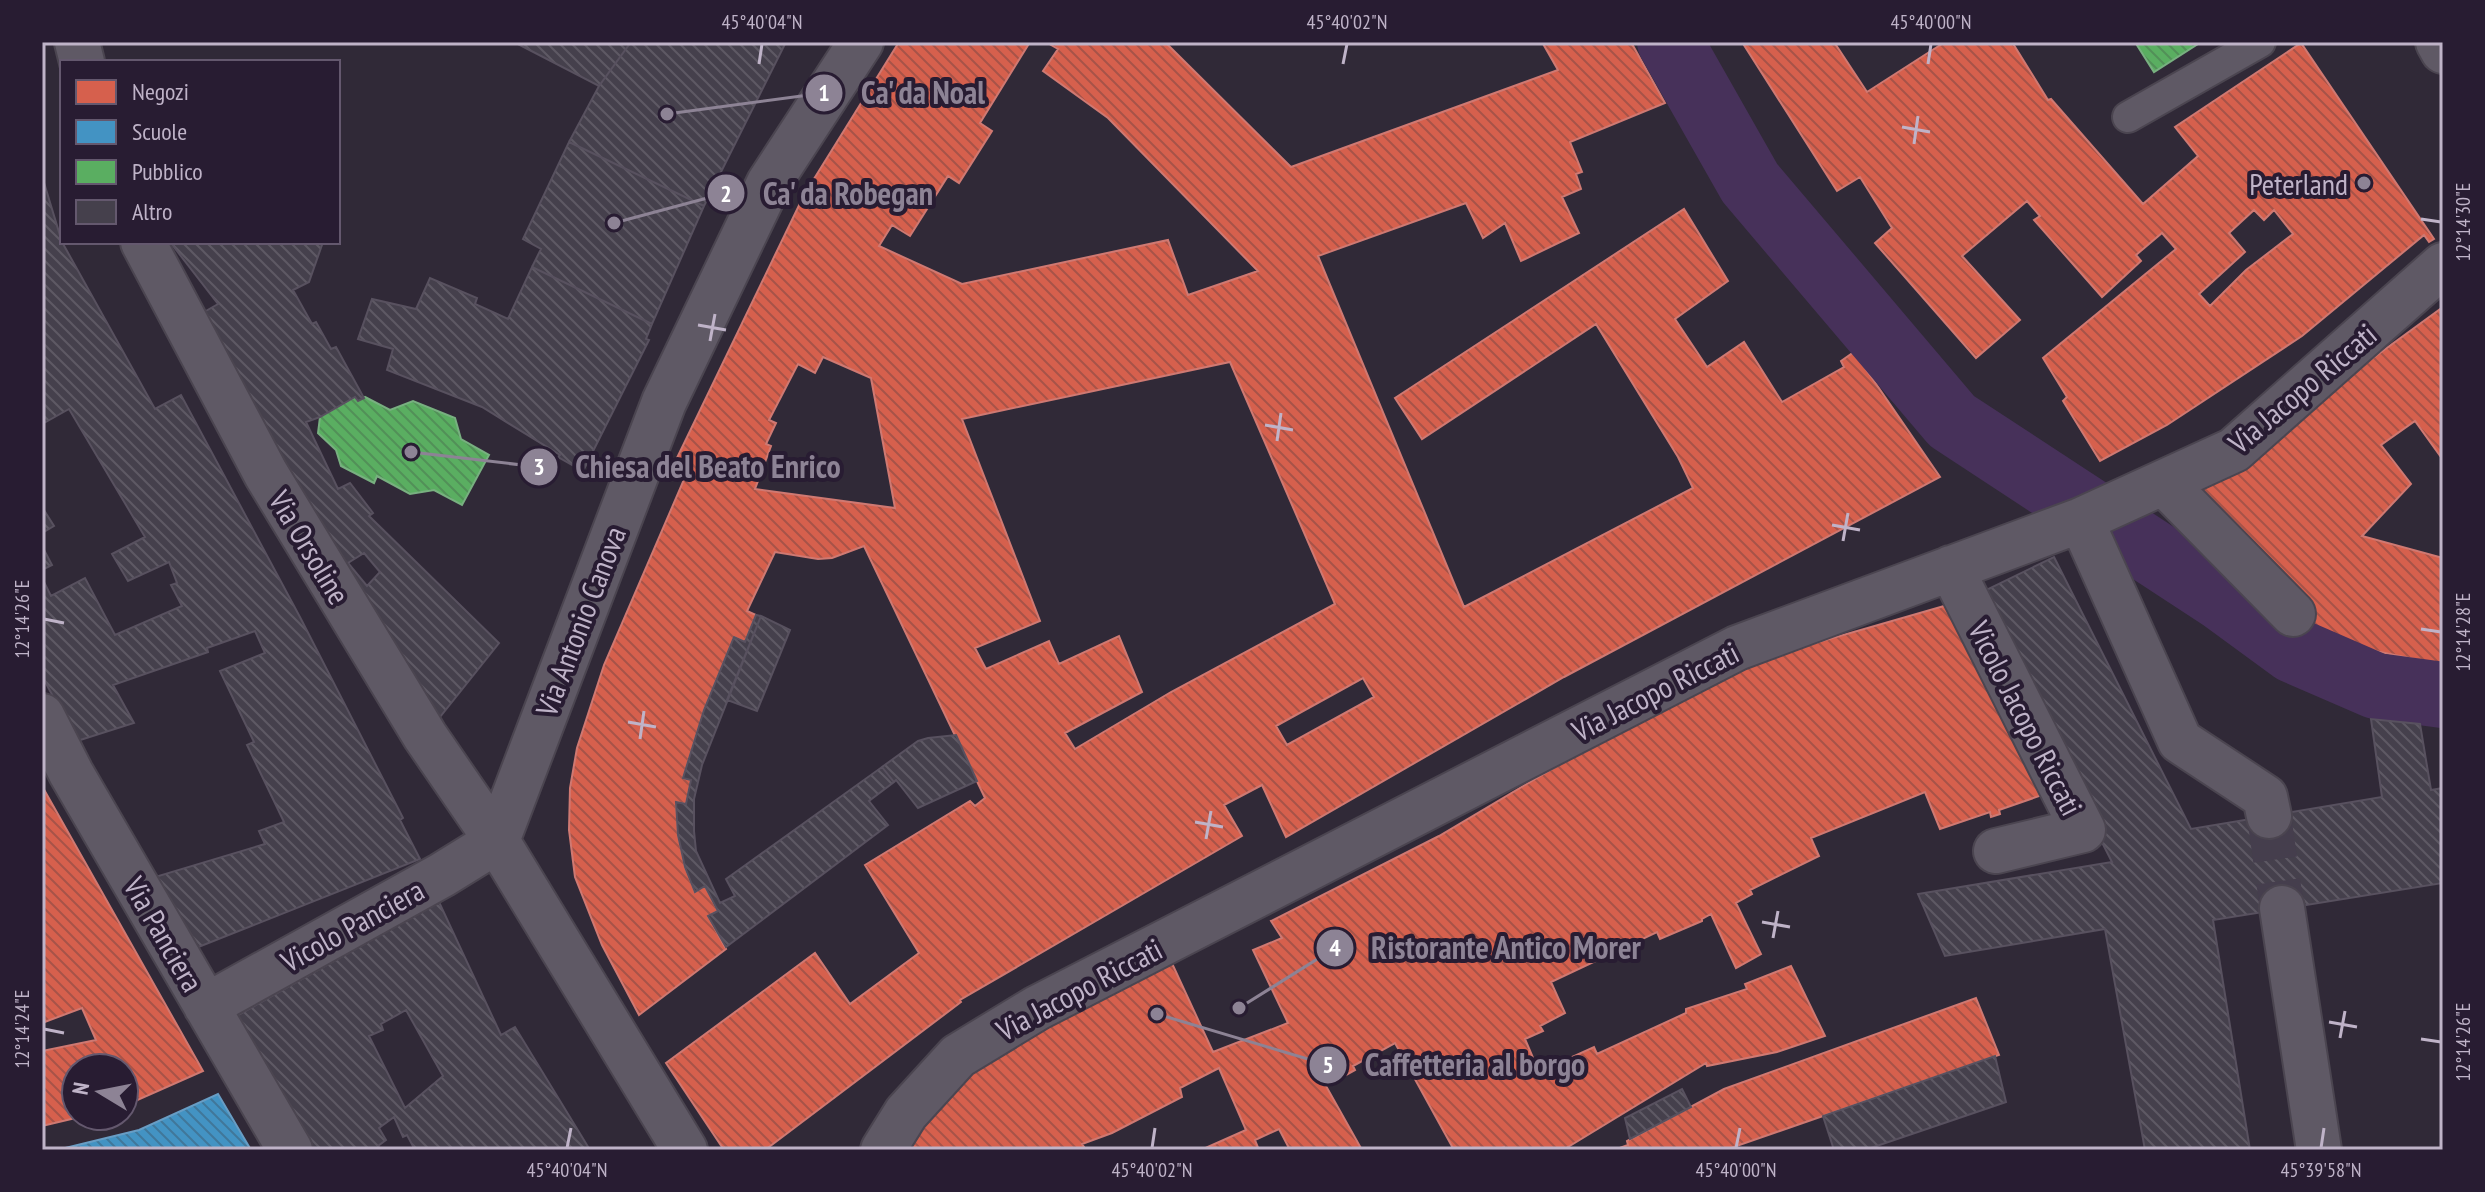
<svg xmlns="http://www.w3.org/2000/svg" width="2485" height="1192" font-family="'PT Sans Narrow',sans-serif">
  <defs>
    <pattern id="shops-back-hatch" width="6" height="6" patternUnits="userSpaceOnUse" patternTransform="scale(2)"><rect width="6" height="6" fill="#d6604d"/><path d="M-1 5l2 2M0 0l6 6M5-1l2 2" fill="none" stroke="#a75348"/></pattern>
    <pattern id="schools-back-hatch" width="6" height="6" patternUnits="userSpaceOnUse" patternTransform="scale(2)"><rect width="6" height="6" fill="#4393c3"/><path d="M-1 5l2 2M0 0l6 6M5-1l2 2" fill="none" stroke="#40779a"/></pattern>
    <pattern id="public-back-hatch" width="6" height="6" patternUnits="userSpaceOnUse" patternTransform="scale(2)"><rect width="6" height="6" fill="#5aae61"/><path d="M-1 5l2 2M0 0l6 6M5-1l2 2" fill="none" stroke="#529058"/></pattern>
    <pattern id="building-back-hatch" width="6" height="6" patternUnits="userSpaceOnUse" patternTransform="scale(2)"><rect width="6" height="6" fill="#45404c"/><path d="M-1 5l2 2M0 0l6 6M5-1l2 2" fill="none" stroke="#5e5964"/></pattern>
  </defs>
  <rect width="100%" height="100%" fill="#302937"/>
  <path fill="url(#shops-back-hatch)" stroke="#cf7972" stroke-width="2" fill-rule="evenodd" d="M899 42H1030L980 123 992 131 959 183 948 176 910 236 892 225 879 246 962 284 1168 240 1188 295 1258 271 1108 118 1043 71 1058 49 1046 42H1165L1291 167 1558 70 1542 42H1631L1665 103 1570 142 1582 172 1576 174 1581 189 1562 197 1579 233 1521 261 1505 223 1483 238 1466 203 1318 256 1464 607 1693 488 1678 457 1596 324 1422 439 1395 398 1684 209 1728 281 1675 319 1707 367 1744 342 1782 402 1844 367 1841 361 1854 352 1940 477 1564 677 1286 837 1262 785 1224 805 1242 836 960 1000 961 1002 765 1150H724L666 1063 815 953 850 1004 919 953 865 865 970 801 975 806 985 798 864 546 832 558 818 559 775 552 747 611 756 615 745 642 734 637 704 710 683 778 691 780 686 804 676 802 678 835 685 867 695 892 705 886 718 911 708 916 726 949 639 1015 602 945 575 877 569 830 570 788 577 748 604 665 689 468 675 462 804 195ZM823 357 871 378 895 508 755 489 771 446 766 444 776 423 769 420 798 364 815 373ZM1230 362 1335 604 1171 692 1075 749 1065 733 1142 692 1119 636 1059 664 1049 641 986 669 975 648 1040 621 962 419ZM1363 678 1374 697 1287 745 1276 726Z
    M1742 42H1834L1867 92 1945 42H2012L2048 100 2051 99 2143 204 2198 156 2175 127 2301 43 2434 239 2429 242 2424 235 2302 336 2167 425 2100 461 2063 401 2067 397 2043 358 2176 249 2162 233 2136 255 2141 261 2102 297 2034 220 2040 216 2027 201 1962 256 2020 320 1976 358 1875 243 1892 228 1860 177 1837 191ZM2254 210 2264 220 2274 210 2293 234 2246 270 2210 306 2199 294 2245 252 2229 233Z
    M2443 307V460L2415 421 2381 445 2411 484 2362 536 2443 558V665L2351 646 2288 625 2196 487Z
    M1958 602 2048 793 1999 810 2000 814 1991 817 1990 812 1940 829 1925 792 1811 838 1819 856 1750 890 1752 894 1736 903 1761 954 1736 968 1711 914 1702 919V921L1660 939 1657 932 1551 982 1565 1013 1540 1026 1543 1031 1525 1039 1539 1072 1594 1047 1597 1054 1686 1013V1009L1747 989 1745 984 1791 966 1825 1036 1777 1052 1707 1066 1706 1063 1563 1150H1505L1504 1147 1498 1150H1454L1395 1043 1353 1066 1355 1070 1326 1086 1362 1150H1290L1279 1129 1255 1140 1259 1150H1201L1246 1130 1219 1068 1180 1088 1182 1097 1112 1133 1082 1144 1086 1150H896L955 1073 1171 961 1213 1052 1288 1023 1253 950 1282 938 1271 921 1439 836 1655 708 1753 661Z
    M42 786 203 1071 124 1106V1068H76V1116H84L42 1126V1051L96 1040 82 1008 42 1023Z
    M1976 998 1999 1055 1725 1150H1614L1628 1145 1627 1141 1724 1089Z"/>
  <path fill="url(#schools-back-hatch)" stroke="#689dc4" stroke-width="2" d="M218 1094 251 1150H57L139 1130Z"/>
  <path fill="url(#public-back-hatch)" stroke="#78b080" stroke-width="2" d="M2135 42H2201L2154 72Z
    M355 397 358 401 365 397 390 410 413 401 455 418 461 439 489 455 462 505 434 490 410 494 377 476 374 483 341 466 336 450 318 433 320 417Z"/>
  <g fill="none" stroke-linecap="round" stroke-linejoin="round">
    <path stroke="#47315a" stroke-width="66" d="M1670 42 1750 183 1952 421 2222 598 2293 650 2376 686 2443 695"/>
  </g>
  <path fill="url(#building-back-hatch)" stroke="#58515f" stroke-width="2" fill-rule="evenodd" d="M514 42H631L599 86Z
    M631 42H786L704 206 569 142 599 86Z
    M569 142 704 206 652 324 532 267 541 249 523 239Z
    M42 176 62 242 155 409 181 395 301 619 403 818 400 820 420 859 196 948 155 877 265 844 259 831 284 822 247 745 254 742 220 671 265 653 255 631 207 648 208 652 113 685 134 723 77 741 42 676V578L51 596 85 578 115 635 182 606 171 585 177 583 169 562 128 581 112 554 145 537 69 409 44 423 42 420Z
    M170 242H323L309 282 293 290 312 324 316 322 331 349 336 347 364 398 358 401 355 397 320 417 306 422 338 489 350 483 373 513 369 516 499 643 432 727 197 316 218 304ZM364 553 380 572 367 586 348 563Z
    M532 267 652 324 646 339 649 340 583 471 558 457 560 455 482 407 387 370 393 349 358 339 372 299 416 309 430 278 477 298 475 304 508 319Z
    M42 507 54 526 42 533Z
    M42 546 52 565 42 570Z
    M2054 557 2191 829 2382 797 2371 719 2420 724 2431 790 2443 788V883L2213 920 2250 1150H2145L2105 929 1945 956 1918 894 2112 862 1976 595Z
    M756 615 761 616 702 765 694 799V831L696 851 720 903 735 896 726 879 882 767 894 782 869 801 888 825 726 947 708 916 718 911 705 886 695 892 685 867 678 835 676 802 686 804 691 780 683 778 704 710 734 637 745 642Z
    M761 616 790 630 757 711 727 700Z
    M956 735 977 781 918 808 896 780 894 782 882 767 918 741 928 738Z
    M439 902 501 1035 515 1027 590 1150H415L407 1135 403 1137 394 1117 379 1128 386 1140 378 1146 381 1150H309L233 1018ZM406 1010 443 1076 405 1108 369 1036 383 1030 381 1024Z
    M1995 1056 2006 1102 1865 1150H1834L1823 1116Z
    M1682 1089 1691 1107 1630 1139 1625 1118Z"/>
  <g fill="none" stroke-linecap="round" stroke-linejoin="round">
    <path stroke="#453e4d" stroke-width="44" stroke-dasharray="44 22" stroke-linecap="butt" d="M2269 816 2282 908"/>
    <defs>
      <path id="service" d="M2128 117 2260 42"/>
      <path id="minor" d="M77 42 82 62
        M2438 42 2443 51
        M143 242 266 474 425 736 497 841 442 875 206 1006
        M2164 483 2293 614
        M2081 520 2180 741 2265 797 2269 816
        M1951 568 2083 830 1996 851
        M42 716 71 773 290 1150
        M2282 908 2319 1150
        M685 1150 497 841 664 402 769 183 861 42
        M883 1150 906 1113 958 1056 1037 1008 1737 648 2081 520 2234 450 2443 265"/>
    </defs>
    <use href="#service" stroke="#4b4550" stroke-width="34"/>
    <use href="#minor" stroke="#4b4550" stroke-width="48"/>
    <use href="#service" stroke="#5f5965" stroke-width="30"/>
    <use href="#minor" stroke="#5f5965" stroke-width="44"/>
  </g>
  <path fill="none" stroke="#bfb3c8" stroke-width="3" d="M759 64 762 44M1343 64 1347 44M1928 64 1931 44M1902 127 1930 132M1914 144 1918 116M2421 219 2441 222M698 325 726 330M710 341 715 314M1265 425 1293 430M1277 441 1281 413M1832 525 1860 530M1843 541 1848 513M44 619 64 623M2421 629 2441 632M628 722 656 727M640 739 644 711M1195 822 1223 827M1206 839 1211 811M1762 922 1790 927M1773 938 1778 911M2329 1022 2357 1027M44 1029 64 1033M2340 1038 2345 1011M2421 1039 2441 1042M567 1148 571 1128M1152 1148 1155 1128M1736 1148 1740 1128M2321 1148 2324 1128"/>
  <circle fill="#8d8395" stroke="#281c32" stroke-width="3" cx="2364" cy="183" r="8"/>
  <g text-anchor="middle" dominant-baseline="central" stroke-width="8" stroke-linejoin="round" paint-order="stroke">
    <g font-size="30" fill="#bfb3c8" stroke="#281c32" text-anchor="end">
      <text x="2348" y="183">Peterland</text>
    </g>
    <g font-size="30" fill="#bfb3c8" stroke="#281c32">
      <text transform="translate(2302 388) rotate(-40)">Via Jacopo Riccati</text>
      <text transform="translate(310 547) rotate(59)">Via Orsoline</text>
      <text transform="translate(580 621) rotate(-69)">Via Antonio Canova</text>
      <text transform="translate(1655 691) rotate(-27)">Via Jacopo Riccati</text>
      <text transform="translate(2026 718) rotate(63)">Vicolo Jacopo Riccati</text>
      <text transform="translate(352 925) rotate(-29)">Vicolo Panciera</text>
      <text transform="translate(164 934) rotate(60)">Via Panciera</text>
      <text transform="translate(1079 989) rotate(-28)">Via Jacopo Riccati</text>
    </g>
  </g>
  <path fill="none" stroke="#8d8395" stroke-width="3" d="M667 114L824 93M614 223L726 193M411 452L539 467M1239 1008L1335 948M1157 1014L1328 1065"/>
  <g fill="#8d8395" stroke="#281c32" stroke-width="3">
    <circle cx="667" cy="114" r="8"/>
    <circle cx="614" cy="223" r="8"/>
    <circle cx="411" cy="452" r="8"/>
    <circle cx="1239" cy="1008" r="8"/>
    <circle cx="1157" cy="1014" r="8"/>
    <circle cx="824" cy="93" r="20"/>
    <circle cx="726" cy="193" r="20"/>
    <circle cx="539" cy="467" r="20"/>
    <circle cx="1335" cy="948" r="20"/>
    <circle cx="1328" cy="1065" r="20"/>
  </g>
  <g font-size="24" text-anchor="middle" font-weight="bold" fill="#fff">
    <text x="824" y="101">1</text>
    <text x="726" y="202">2</text>
    <text x="539" y="475">3</text>
    <text x="1335" y="956">4</text>
    <text x="1328" y="1073">5</text>
  </g>
  <g font-size="32" text-anchor="middle" font-weight="bold" fill="#8d8395" stroke="#281c32" stroke-width="8" stroke-linejoin="round" paint-order="stroke">
    <text x="923" y="104">Ca' da Noal</text>
    <text x="848" y="205">Ca' da Robegan</text>
    <text x="708" y="478">Chiesa del Beato Enrico</text>
    <text x="1506" y="959">Ristorante Antico Morer</text>
    <text x="1475" y="1076">Caffetteria al borgo</text>
  </g>
  <rect width="2485" height="1192" fill="none" stroke="#281c32" stroke-width="88"/>
  <rect x="60" y="60" width="280" height="184" fill="#281c32" stroke="#64586e" stroke-width="2"/>
  <rect x="76" y="80" width="40" height="24" fill="#d6604d" stroke="#64586e" stroke-width="2"/>
  <text x="132" y="100" font-size="24" fill="#bfb3c8">Negozi</text>
  <rect x="76" y="120" width="40" height="24" fill="#4393c3" stroke="#64586e" stroke-width="2"/>
  <text x="132" y="140" font-size="24" fill="#bfb3c8">Scuole</text>
  <rect x="76" y="160" width="40" height="24" fill="#5aae61" stroke="#64586e" stroke-width="2"/>
  <text x="132" y="180" font-size="24" fill="#bfb3c8">Pubblico</text>
  <rect x="76" y="200" width="40" height="24" fill="#45404c" stroke="#64586e" stroke-width="2"/>
  <text x="132" y="220" font-size="24" fill="#bfb3c8">Altro</text>
  <g transform="translate(100 1092) rotate(280)"><circle r="38" fill="#281c32" stroke="#64586e" stroke-width="2"/>
  <path d="M0-6L14 30L0 20L-14 30Z" fill="#8d8395"/>
  <text y="-12" font-size="22" font-weight="bold" text-anchor="middle" fill="#bfb3c8">N</text>
  </g>
  <rect x="44" y="44" width="2397" height="1104" fill="none" stroke="#bfb3c8" stroke-width="3"/>
  <g font-size="20" text-anchor="middle" fill="#bfb3c8">
    <text x="762" y="29">45°40'04"N</text>
    <text x="1347" y="29">45°40'02"N</text>
    <text x="1931" y="29">45°40'00"N</text>
    <text transform="translate(2463 222) rotate(-90)" y="7">12°14'30"E</text>
    <text transform="translate(22 619) rotate(-90)" y="7">12°14'26"E</text>
    <text transform="translate(2463 632) rotate(-90)" y="7">12°14'28"E</text>
    <text transform="translate(22 1029) rotate(-90)" y="7">12°14'24"E</text>
    <text transform="translate(2463 1042) rotate(-90)" y="7">12°14'26"E</text>
    <text x="567" y="1177">45°40'04"N</text>
    <text x="1152" y="1177">45°40'02"N</text>
    <text x="1736" y="1177">45°40'00"N</text>
    <text x="2321" y="1177">45°39'58"N</text>
  </g>
</svg>
